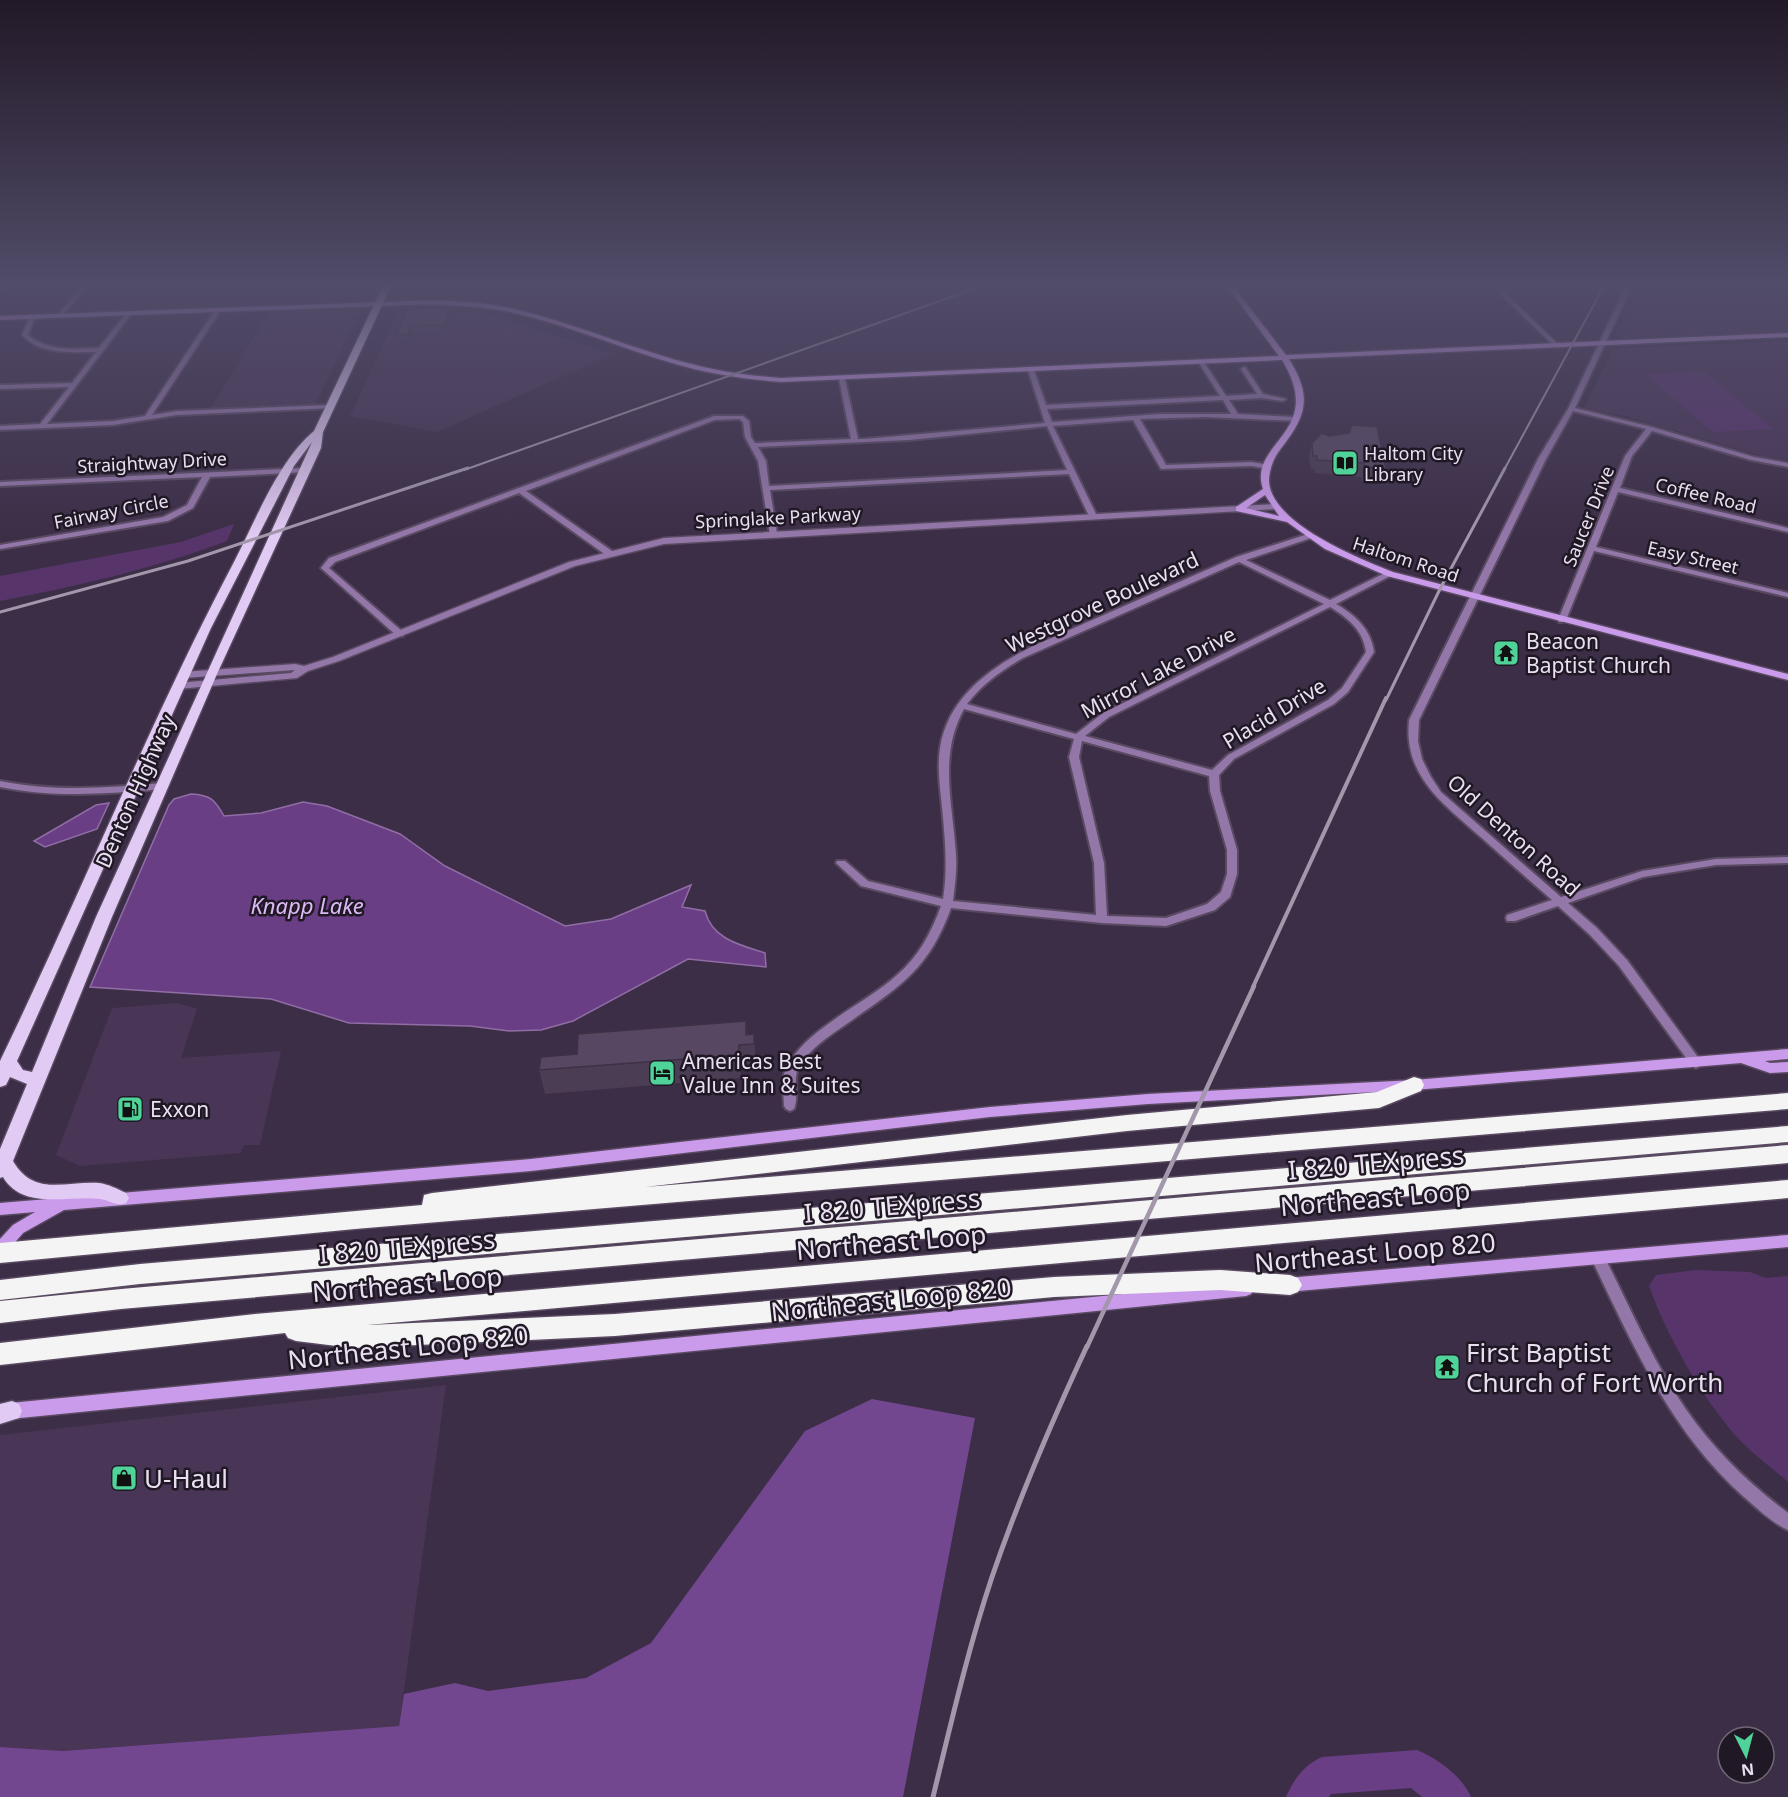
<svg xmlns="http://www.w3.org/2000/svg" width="1788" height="1797" font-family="'Noto Sans',sans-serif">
  <rect width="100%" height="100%" fill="#3d2e47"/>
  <path fill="#493656" d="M1639 286H1788V332L1624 338 1615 334Z
    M362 309 315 405 210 409 269 312Z
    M399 310 482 312 613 354 437 432 350 416Z
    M1788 341V460L1765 457 1628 417 1584 408 1613 349Z
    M178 1003 197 1009 181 1058 281 1051 260 1145H244L241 1153 80 1166 56 1155 112 1008Z
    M446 1385 399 1726 63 1751 0 1747V1435Z"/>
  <path fill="#57356b" d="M1704 372 1774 429 1712 432 1646 374Z
    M234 524 227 541C153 569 78 586 0 601V576L181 542Z
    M1696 1270 1750 1272 1766 1278 1788 1276V1482C1771 1467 1751 1453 1736 1436 1701 1396 1667 1336 1649 1286L1656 1275Z"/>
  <path fill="#73478f" d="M872 1399 975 1418 903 1797H0V1747L63 1751 399 1726 404 1694 455 1683 488 1691 586 1678 651 1643 805 1431Z"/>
  <path fill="#6a3e85" stroke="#906ea5" stroke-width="1.5" d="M191 794C211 795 215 800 224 816L261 813 303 802 327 806 400 834 445 866 565 926 611 919 691 885 682 907 705 911C712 939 740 945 765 953L766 967 688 959 573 1021 541 1030 509 1031 470 1026 349 1023 271 999 90 987 169 805 174 799Z
    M109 803 97 829 45 847 34 841 96 805Z"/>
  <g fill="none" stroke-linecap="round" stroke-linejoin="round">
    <path fill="#6a3e85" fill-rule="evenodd" d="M1417 1750C1438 1759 1462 1776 1471 1797H1422L1411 1788 1331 1794 1329 1797H1286C1294 1779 1304 1765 1322 1757Z"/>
    <defs>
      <path id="minor" d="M0 286H13L0 289Z
        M81 286H87L62 317H58V315Z
        M1626 286H1632L1575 408 1652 427 1754 457 1788 463V467L1751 460 1652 431 1632 456 1620 488 1788 528V532L1618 492 1596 547 1788 593V597L1594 551 1566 620 1562 622H1559L1558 620 1625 456 1646 429 1573 411 1546 459 1419 720 1418 741 1422 759 1431 777 1441 792 1561 897 1642 871 1716 859 1788 857V863L1716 865 1643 877 1568 903 1597 928 1627 960 1700 1060 1702 1063 1700 1066 1696 1068 1692 1066 1619 966 1589 934 1558 906 1515 921H1507L1506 918 1507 915 1552 900C1529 880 1506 860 1483 839 1445 805 1403 777 1409 720L1538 459 1568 409Z
        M218 308 221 310 152 415 177 411 331 405 334 407 333 408 177 415 113 425 0 430V426L40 424 69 387 0 389V385L72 383 96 352C70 352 41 355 22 335L30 316 35 317 28 335C48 352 75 349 99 348L127 312 132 313 47 424 113 421 145 416 215 310Z
        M1202 361 1204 362 1226 396 1257 394 1241 369 1244 367 1246 368 1263 394 1286 399 1283 401 1261 398 1229 400 1238 414 1296 417 1299 419 1296 421 1205 417 1140 419 1166 465 1251 462 1270 465V469L1251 466 1161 469 1133 420 1053 426 1097 516 1093 518 1089 516 1069 474 770 490 777 533 770 535 758 461 745 437 743 422 739 419 715 420 526 491 612 551V555H606L519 493 335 562 329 568 403 632V636H397L321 568 329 558 714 416H743L749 421 751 437 755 443 851 439 839 379 842 377 845 379 858 439H864L1045 423 1028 370 1031 368 1034 370 1046 405 1220 396 1199 363ZM1223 400 1231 414H1159L1052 422 1047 409ZM1047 426 1067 470 769 486 766 461 758 447 909 440Z
        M305 468 309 470 308 472 210 477 193 508 168 521 0 549V545L163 517 187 505 202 477 0 486V482Z
        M1308 534 1312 536 1311 538 1246 560 1330 600 1387 572H1390L1394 574 1336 604C1355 615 1371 629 1374 652L1348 692 1334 704 1234 759 1219 775 1220 791 1237 850V874L1230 897 1215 910 1166 926 1102 923 951 908C928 972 897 988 845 1025 829 1036 811 1048 800 1065 791 1079 800 1095 794 1109L790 1111 786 1109 784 1106C784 1096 781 1084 784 1074 798 1032 866 1004 897 975 919 956 931 933 941 906L861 886 836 863 837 861H845L868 881 943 899C948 868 945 839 942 807 940 788 937 767 940 748 948 697 991 667 1033 646L1236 557ZM1239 562 1324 604 1103 713 1076 734 967 704C982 684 1002 670 1023 658ZM1330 607C1348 618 1363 630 1366 652L1342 688 1328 700 1228 755 1212 770 1085 736 1109 717ZM964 709 1074 739 1069 757 1094 863 1096 915 953 901C955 885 957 870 956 855 953 804 938 756 964 709ZM1082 741 1209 776 1210 791 1227 850V874L1221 892 1207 904 1166 918 1107 916 1104 863 1079 757Z
        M0 781C54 792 107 788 162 783L167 786 162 789C107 794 54 798 0 787Z
        M1598 1252 1603 1254C1629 1305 1652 1360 1685 1408 1713 1449 1748 1483 1788 1513V1530C1772 1523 1757 1508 1744 1497 1670 1431 1633 1345 1591 1258L1593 1254Z"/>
      <path id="tertiary" d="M1492 286H1498L1559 345V347H1555Z
        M1275 504 1278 505V509L664 544 575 566 339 661 308 671 297 678 178 689 173 686 178 683 291 673 295 670 183 678 178 675 183 672 295 664 304 666 333 657 569 562 664 538Z"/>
      <path id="secondary" d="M1227 286H1233L1286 355 1788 333V337L1289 359C1308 390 1310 409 1288 439 1283 446 1276 454 1273 462 1271 467 1269 475 1269 480 1269 523 1360 559 1393 572L1788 674V680L1387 576 1325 549 1287 522 1236 511V507L1263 489C1247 442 1327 433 1282 360L781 382C744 379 708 374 672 363 618 347 565 324 510 312 477 306 443 304 409 305L0 320V316L409 301C444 300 480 301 514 309 582 325 645 355 713 369 735 374 758 376 781 378L1279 356ZM1265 495 1279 516 1246 508Z
        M1788 1049V1059L1765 1061 1770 1063 1788 1062V1072L1770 1073 1741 1063 1414 1090 1148 1104 990 1117 531 1171 64 1210 23 1233 5 1254 0 1256V1239L13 1225 35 1212 0 1215V1203L531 1159 990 1107 1148 1094 1414 1080Z
        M1788 1235V1247L1287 1292 1282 1290 1279 1285 1282 1280 1287 1278Z
        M1246 1282 1251 1284 1254 1289 1251 1294 1246 1296 0 1420V1404Z"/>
      <path id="primary" d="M383 286H391L323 432 321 448 217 674 112 917 13 1161C34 1197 65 1181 99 1183 108 1184 118 1189 126 1193L129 1198 126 1203C116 1207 110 1200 100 1199 69 1195 23 1211 3 1177L0 1178V1149L27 1084 10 1077 6 1085 0 1087V1061C80 896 148 725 234 562 256 520 278 461 314 431ZM312 442 96 917 32 1072 23 1070 17 1061 211 628 294 466Z
        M12 1401 19 1404 22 1411 19 1418 0 1424V1404Z"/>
      <path id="motorway" d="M1414 1077 1421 1079 1424 1085 1421 1091 1379 1108 1127 1131 645 1187 1788 1093V1109L355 1229 0 1263V1243L422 1205 424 1195 432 1193 1127 1115 1377 1092Z
        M1788 1126V1142L140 1284 0 1300V1280L140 1264Z
        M1788 1145V1163L121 1309 0 1323V1301L121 1289Z
        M1788 1180V1198L368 1325 615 1314 1054 1277 1220 1270 1290 1275 1298 1278 1302 1285 1298 1292 1290 1295 1220 1290 1054 1297 615 1336 353 1348 296 1341 288 1338 285 1333 0 1365V1343L255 1314Z"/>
    </defs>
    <use href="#minor" stroke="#594a62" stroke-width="4"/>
    <use href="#tertiary" stroke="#594a62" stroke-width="3"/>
    <use href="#secondary" stroke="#594a62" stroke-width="3"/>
    <use href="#primary" stroke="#594a62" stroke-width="3"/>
    <use href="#motorway" stroke="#594a62" stroke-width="3"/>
    <use href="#minor" fill="#9477a9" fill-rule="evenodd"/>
    <use href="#tertiary" fill="#9477a9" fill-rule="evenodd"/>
    <use href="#secondary" fill="#cb9beb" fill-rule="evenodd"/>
    <use href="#primary" fill="#e1caf3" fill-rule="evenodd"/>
    <use href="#motorway" fill="#f4f4f4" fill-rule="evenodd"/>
    <path stroke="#a397ac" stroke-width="2" d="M464 470 982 286
      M1504 470 1604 286"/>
    <path stroke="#a397ac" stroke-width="3" d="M0 612 188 561 468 468
      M1386 700 1440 589 1505 468"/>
    <path stroke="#a397ac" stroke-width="4" d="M1253 987 1386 698"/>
    <path stroke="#a397ac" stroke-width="4.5" d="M1087 1347 1254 986"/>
    <path stroke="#a397ac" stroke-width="5" d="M933 1797C951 1723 968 1649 992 1577 1019 1498 1052 1421 1087 1346"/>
  </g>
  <path fill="#4b3d54" d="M408 309 451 314 445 331 413 332 409 341H398L396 335Z
    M1349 433 1386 469 1383 482 1362 481 1361 477 1314 473V469H1311L1309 456 1312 443 1329 436Z
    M746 1021 747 1035 754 1034 756 1067 741 1069V1078L545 1094 539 1070 577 1054Z"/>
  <path fill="#3d3245" d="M450 308 451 314 445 331 444 325Z
    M411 326 413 332 409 341 407 335Z
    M739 1045 741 1069V1078L739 1055Z"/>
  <path fill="#574762" stroke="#3d3245" stroke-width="1.5" d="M450 308 444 325 411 326 407 335H396L408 309Z
    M1352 425 1377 427 1386 469 1365 467 1364 463 1317 460V456H1313L1312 443 1322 433 1329 436 1349 433Z
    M746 1021V1035L754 1034V1044L739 1045V1055L539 1070 541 1057 577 1054 578 1034Z"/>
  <linearGradient id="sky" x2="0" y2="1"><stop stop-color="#221927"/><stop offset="0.53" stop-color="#514c69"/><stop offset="1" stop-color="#514c69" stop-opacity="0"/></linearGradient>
  <rect width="1788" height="537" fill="url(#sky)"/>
  <defs>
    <symbol id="library-square" viewBox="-11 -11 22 22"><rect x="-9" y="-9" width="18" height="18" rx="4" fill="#4fd399" stroke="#201925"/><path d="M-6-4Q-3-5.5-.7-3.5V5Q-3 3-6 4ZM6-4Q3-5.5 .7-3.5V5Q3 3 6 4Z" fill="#111"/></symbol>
    <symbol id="temple-square" viewBox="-11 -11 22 22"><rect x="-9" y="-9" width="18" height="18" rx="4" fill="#4fd399" stroke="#201925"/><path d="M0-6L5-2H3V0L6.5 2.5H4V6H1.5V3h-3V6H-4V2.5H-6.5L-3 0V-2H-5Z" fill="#111"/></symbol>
    <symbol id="hotel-square" viewBox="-11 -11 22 22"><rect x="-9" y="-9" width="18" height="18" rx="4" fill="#4fd399" stroke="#201925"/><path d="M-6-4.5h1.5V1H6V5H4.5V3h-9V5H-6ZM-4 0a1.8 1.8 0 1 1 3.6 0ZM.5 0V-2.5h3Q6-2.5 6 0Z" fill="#111"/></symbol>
    <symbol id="fuel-square" viewBox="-11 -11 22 22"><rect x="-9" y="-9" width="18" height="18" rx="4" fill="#4fd399" stroke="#201925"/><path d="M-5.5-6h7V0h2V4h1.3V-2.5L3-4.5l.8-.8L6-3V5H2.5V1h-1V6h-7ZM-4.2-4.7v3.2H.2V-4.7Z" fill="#111"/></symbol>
    <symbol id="shop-square" viewBox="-11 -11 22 22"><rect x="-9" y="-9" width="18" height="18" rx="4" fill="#4fd399" stroke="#201925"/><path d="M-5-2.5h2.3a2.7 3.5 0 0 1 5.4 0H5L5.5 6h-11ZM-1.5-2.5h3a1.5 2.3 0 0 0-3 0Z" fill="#111"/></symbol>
  </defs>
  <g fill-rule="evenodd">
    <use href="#library-square" x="1330" y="448" width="30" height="30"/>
    <use href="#temple-square" x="1491" y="638" width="30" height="30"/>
    <use href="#hotel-square" x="647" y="1058" width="30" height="30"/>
    <use href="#fuel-square" x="115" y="1094" width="30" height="30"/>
    <use href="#temple-square" x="1432" y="1352" width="30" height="30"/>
    <use href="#shop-square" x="109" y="1463" width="30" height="30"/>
  </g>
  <g text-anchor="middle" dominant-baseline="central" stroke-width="5" stroke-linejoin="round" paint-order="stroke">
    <g font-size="18" fill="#e9dff0" stroke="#201925" text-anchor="start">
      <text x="1364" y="453">Haltom City<tspan x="1364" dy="21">Library</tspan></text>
    </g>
    <g font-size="18" fill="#e9dff0" stroke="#201925">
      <text transform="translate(152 462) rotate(-3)">Straightway Drive</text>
      <text transform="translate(1706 495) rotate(13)">Coffee Road</text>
      <text transform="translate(111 511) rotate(-11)">Fairway Circle</text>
      <text transform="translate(1588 516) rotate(-68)">Saucer Drive</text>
      <text transform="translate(778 517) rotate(-3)">Springlake Parkway</text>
      <text transform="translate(1693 557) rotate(13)">Easy Street</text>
      <text transform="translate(1406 559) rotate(18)">Haltom Road</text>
    </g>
    <g font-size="21" fill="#e9dff0" stroke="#201925">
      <text transform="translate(1102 602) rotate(-25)">Westgrove Boulevard</text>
      <text transform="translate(1158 672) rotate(-28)">Mirror Lake Drive</text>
      <text transform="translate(1274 713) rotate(-31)">Placid Drive</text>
      <text transform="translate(135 791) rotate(-66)">Denton Highway</text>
      <text transform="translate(1514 835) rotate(42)">Old Denton Road</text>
    </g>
    <g font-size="21" fill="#e9dff0" stroke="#201925" text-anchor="start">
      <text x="1526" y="641">Beacon<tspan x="1526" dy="24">Baptist Church</tspan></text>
      <text x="682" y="1061">Americas Best<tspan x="682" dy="24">Value Inn &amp; Suites</tspan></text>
      <text x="150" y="1109">Exxon</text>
    </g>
    <g font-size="22" font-style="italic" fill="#dcb9f5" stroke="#201925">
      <text x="307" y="905">Knapp Lake</text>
    </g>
    <g font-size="26" fill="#e9dff0" stroke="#201925">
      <text transform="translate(1376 1162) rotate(-5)">I 820 TEXpress</text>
      <text transform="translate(1375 1198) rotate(-5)">Northeast Loop</text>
      <text transform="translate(892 1205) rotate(-5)">I 820 TEXpress</text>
      <text transform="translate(891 1242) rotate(-5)">Northeast Loop</text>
      <text transform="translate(407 1246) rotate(-5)">I 820 TEXpress</text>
      <text transform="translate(1375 1252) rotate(-5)">Northeast Loop 820</text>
      <text transform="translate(407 1284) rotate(-5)">Northeast Loop</text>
      <text transform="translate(891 1299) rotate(-6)">Northeast Loop 820</text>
      <text transform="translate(408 1347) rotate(-6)">Northeast Loop 820</text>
    </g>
    <g font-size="26" fill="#e9dff0" stroke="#201925" text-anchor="start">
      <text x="1466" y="1352">First Baptist<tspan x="1466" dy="30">Church of Fort Worth</tspan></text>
      <text x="144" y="1478">U-Haul</text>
    </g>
  </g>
  <g transform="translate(1746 1755) rotate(174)"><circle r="28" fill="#201925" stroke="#706876" stroke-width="1.5"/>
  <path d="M0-4.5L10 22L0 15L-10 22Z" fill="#4fd399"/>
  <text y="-9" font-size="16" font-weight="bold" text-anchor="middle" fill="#e9dff0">N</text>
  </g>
</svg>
